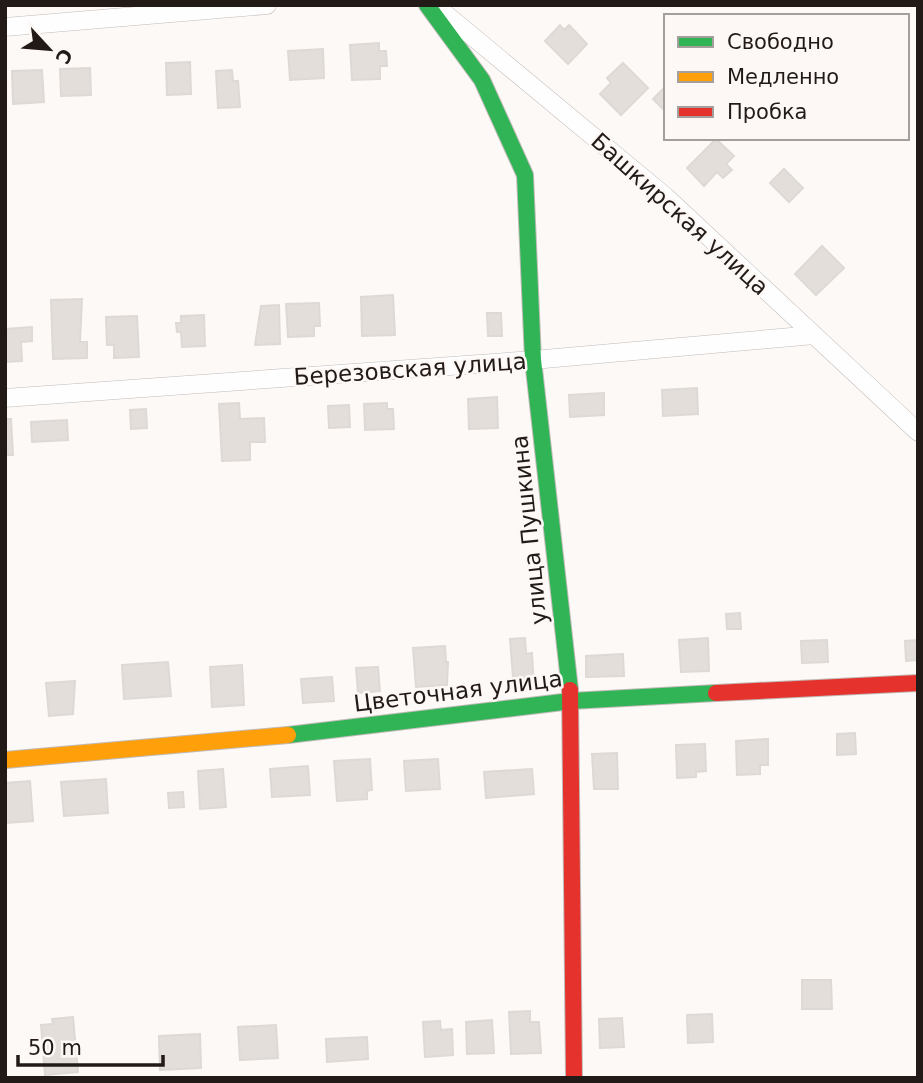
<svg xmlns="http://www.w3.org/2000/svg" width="923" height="1083" font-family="'DejaVu Sans',sans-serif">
  <rect width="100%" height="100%" fill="#fcf9f7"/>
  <path fill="#e4dedb" stroke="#ded9d5" stroke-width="2" d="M560 25 564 30 569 25 587 44 568 64 545 41Z
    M379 43V51H386L387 66H380V79L352 80 350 45Z
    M323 49 324 78 290 80 288 51Z
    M190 62 191 94 167 95 166 63Z
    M623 63 648 88 621 115 600 94 611 83 607 78Z
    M90 68 91 95 61 96 60 69Z
    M42 70 44 102 13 104 12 71Z
    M232 70 233 81H238L240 107 218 108 216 71Z
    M666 86V106L663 109 653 99Z
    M716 139 734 156 726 164 732 170 723 178 717 172 704 186 687 168Z
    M784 169 803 188 789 202 770 183Z
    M822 246 844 268 816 295 795 274Z
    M393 295 395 335 362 336 361 297Z
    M82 299 80 342H87V358L53 359 51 300Z
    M319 303 320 326H314V336L288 337 286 304Z
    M279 305 280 344 255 345 261 306Z
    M487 313H501L502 336H488Z
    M204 315 205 346 182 347 181 332H177L176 323H181V316Z
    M137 316 139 357 114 358V345H107L106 317Z
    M32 327V341L21 342 22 361 5 362V329Z
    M697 388 698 414 663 416 662 390Z
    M604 393V415L570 417 569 395Z
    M497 397 498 428 469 429 468 399Z
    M239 403 240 419 264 418 265 442H250V460L222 461 219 404Z
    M387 403V409H393L394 429 365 430 364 404Z
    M349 405 350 427 329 428 328 406Z
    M146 409 147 428 131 429 130 410Z
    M5 419H11L13 455H5Z
    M67 420 68 440 32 442 31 422Z
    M740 613 741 629H727L726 614Z
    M525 638 526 654 532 653 534 689 514 690 510 639Z
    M708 638 709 671 681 672 679 640Z
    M827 640 828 662 802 663 801 641Z
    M918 640V660L906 661 905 641Z
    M445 646 446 662H448L447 685 416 687 413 648Z
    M623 654 624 676 586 677V656Z
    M168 662 171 696 124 699 122 665Z
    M242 665 244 705 212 707 210 667Z
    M378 667 380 691 358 693 356 668Z
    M332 677 334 701 303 703 301 679Z
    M75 681 73 714 49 716 46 683Z
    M855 733 856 754 837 755V734Z
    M768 739V765H760V774L737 775 736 741Z
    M705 744 706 771 696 772V777L677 778 676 745Z
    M617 753 618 789H594L592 754Z
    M370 759 372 790 367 791V799L337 801 334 761Z
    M438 759 440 789 406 791 404 761Z
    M308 766 310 795 272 797 270 769Z
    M223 769 226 807 200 809 198 771Z
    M532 769 534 794 486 798 484 772Z
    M106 779 108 813 64 816 61 782Z
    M30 781 33 821 5 823V783Z
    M183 792 184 807 169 808 168 793Z
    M802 980H831L832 1009H802Z
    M530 1011V1022H539L541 1053 511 1054 509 1012Z
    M712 1014 713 1042 688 1043 687 1015Z
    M73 1017 78 1072 45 1075 41 1025 53 1024 52 1019Z
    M622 1018 624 1047 600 1048 599 1019Z
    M492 1020 494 1053 467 1054 466 1022Z
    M440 1021 441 1030 452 1029 453 1055 425 1057 423 1022Z
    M276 1025 278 1058 240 1060 238 1027Z
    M200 1034 201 1068 160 1070 159 1036Z
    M367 1037 368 1059 327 1062 326 1039Z"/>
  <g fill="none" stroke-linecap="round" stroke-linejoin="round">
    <defs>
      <path id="street" d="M437 7 666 197 918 432
        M5 27 267 5
        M5 398 533 360 814 335"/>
      <path id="fast" d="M427 5 482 80 525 175 533 360 570 690
        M288 735 571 701 716 693"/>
      <path id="slow" d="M5 760 288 735"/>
      <path id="jam" d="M570 690 574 1078
        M716 693 918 683"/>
    </defs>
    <use href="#street" stroke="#c1bbb8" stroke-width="19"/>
    <use href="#fast" stroke="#c1bbb8" stroke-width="18"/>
    <use href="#slow" stroke="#c1bbb8" stroke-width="18"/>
    <use href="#jam" stroke="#c1bbb8" stroke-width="18"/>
    <use href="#street" stroke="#fffefe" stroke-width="18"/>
    <use href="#fast" stroke="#30b455" stroke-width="16"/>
    <use href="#slow" stroke="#ff9f0a" stroke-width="16"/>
    <use href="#jam" stroke="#e5322d" stroke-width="16"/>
  </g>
  <g text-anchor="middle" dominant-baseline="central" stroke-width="5" stroke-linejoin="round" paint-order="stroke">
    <g font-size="23" fill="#221a16" stroke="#fdf8f6">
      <text transform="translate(680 214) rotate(42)">Башкирская улица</text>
      <text transform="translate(410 369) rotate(-4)">Березовская улица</text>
      <text transform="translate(529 530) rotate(-96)">улица Пушкина</text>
      <text transform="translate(458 691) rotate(-7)">Цветочная улица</text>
    </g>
  </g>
  <rect width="923" height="1083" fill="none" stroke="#221a16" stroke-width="14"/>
  <rect x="664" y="14" width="245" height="126" fill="#fdf8f6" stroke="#a59f9c" stroke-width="2"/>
  <rect x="678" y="37" width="35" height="10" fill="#30b455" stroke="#a59f9c" stroke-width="2"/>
  <text x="727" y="49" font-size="21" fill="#221a16">Свободно</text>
  <rect x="678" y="72" width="35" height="10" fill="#ff9f0a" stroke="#a59f9c" stroke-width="2"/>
  <text x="727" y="84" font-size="21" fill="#221a16">Медленно</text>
  <rect x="678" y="107" width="35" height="10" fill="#e5322d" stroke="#a59f9c" stroke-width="2"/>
  <text x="727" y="119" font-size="21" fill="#221a16">Пробка</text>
  <g transform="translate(49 49) rotate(116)" stroke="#fdf8f6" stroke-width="5" paint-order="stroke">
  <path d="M0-5L12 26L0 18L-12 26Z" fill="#221a16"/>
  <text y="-10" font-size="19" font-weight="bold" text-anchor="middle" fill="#221a16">С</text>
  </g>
  <path d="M18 1055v10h145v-10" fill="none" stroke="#221a16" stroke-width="3.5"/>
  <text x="28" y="1055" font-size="21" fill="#221a16" stroke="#fdf8f6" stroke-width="5" paint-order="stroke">50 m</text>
</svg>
